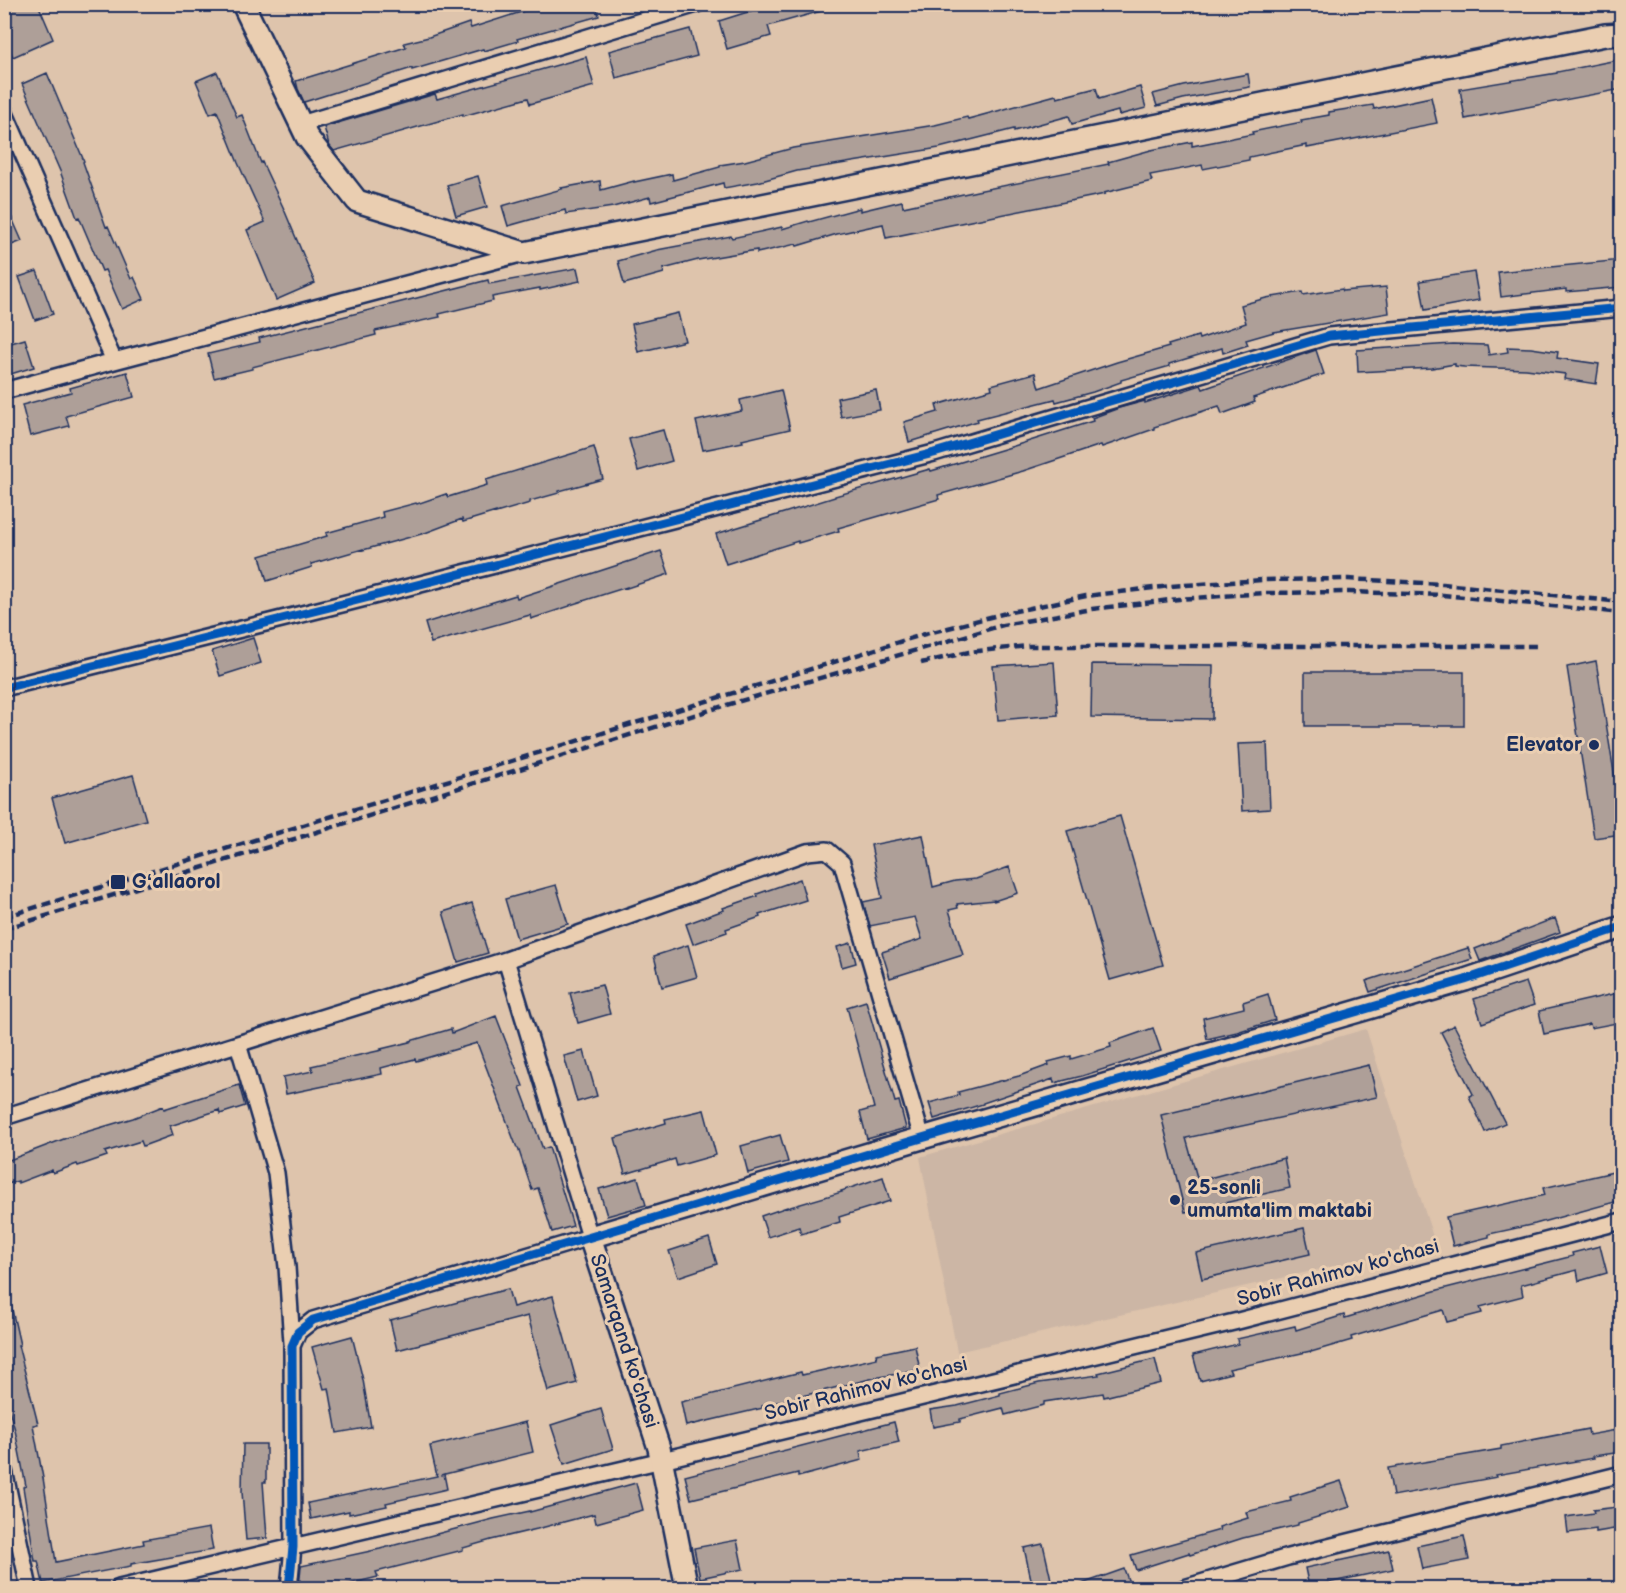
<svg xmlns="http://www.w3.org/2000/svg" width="1626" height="1593" font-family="'Balsamiq Sans',sans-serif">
  <rect width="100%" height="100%" fill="#dec4ac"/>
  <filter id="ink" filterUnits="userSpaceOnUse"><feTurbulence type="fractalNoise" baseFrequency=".0167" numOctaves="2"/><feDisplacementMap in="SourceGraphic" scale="12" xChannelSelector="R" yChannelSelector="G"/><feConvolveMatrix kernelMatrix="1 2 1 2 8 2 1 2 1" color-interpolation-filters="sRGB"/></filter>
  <g filter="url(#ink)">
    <path fill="#ccb6a5" d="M1366 1029 1435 1243 957 1352 920 1157Z"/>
    <path fill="#ae9f98" stroke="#1b2f5e" stroke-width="1.5" d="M4 4H38L53 39 13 57 4 37Z
      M546 4H596L599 16 517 39 518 41 484 51 483 49 412 70V68L304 102 298 89 296 81 406 47 404 43 429 37 469 23 471 28Z
      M773 4H831L832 8 768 26 771 36 727 49 719 21Z
      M690 29 697 56 616 78 609 51Z
      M586 57 594 86 530 104 528 98 463 116V114L334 151 329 145 324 127 435 94 437 99Z
      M1622 59V89L1465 119 1460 89 1557 73V72Z
      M217 72 237 117 242 115 261 163 262 162 283 207 315 283 276 300 247 230 265 222 238 163 217 111 210 114 196 81Z
      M47 73 84 161 83 162 106 227 108 226 131 279 134 277 144 299 122 309 105 270 102 271 79 217 77 218 60 171 22 84Z
      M1248 74 1250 87 1183 99 1157 106 1153 94 1184 86Z
      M1140 87 1146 108 1119 115 1118 111 1072 124 1069 116 1014 131V129L939 148 797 171 758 182 724 188 723 183 651 202 650 197 613 207 566 214 565 210 508 226 502 206 562 189 561 188 600 181 601 190 634 181V182L672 174 673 180 720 167V165L745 161 793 148 935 125 967 117 968 119 1056 95 1057 98 1096 88 1099 99Z
      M1431 97 1437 123 1307 148V145L1249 157V160L1203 169 1202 165 1150 175 1152 181 1104 193 1105 194 886 238 883 224 837 234 797 246 796 244 757 253V250L698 260 663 269 664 273 624 284 618 261 657 250 731 236 732 238 782 227V229L808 221 809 222 860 208V211L902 201 903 207 977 191 1023 182V181L1109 164 1108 162 1151 150 1192 142V146L1253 134 1252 132 1302 122 1301 120 1329 115V112L1373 105 1374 109Z
      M478 176 487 207 456 216 447 185Z
      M4 200 22 241 4 248Z
      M1622 260V287L1566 292V289L1501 297 1498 272Z
      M577 268 580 281 540 290V288L492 297 493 301 439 314 440 317 375 331 376 335 252 367V369L214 378 208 354 260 342 259 338 488 280 489 284Z
      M37 271 53 314 35 320 19 277Z
      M1474 272 1479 300 1425 310 1420 281Z
      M1386 287 1389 313 1274 332 1246 340 1248 345 1223 353 1222 348 1169 364 1170 366 1121 380V382L1093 392 1056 402 1055 399 977 419 978 421 909 442 904 422 938 412 936 405 992 389 991 385 1035 373 1039 388 1117 362 1169 347 1168 345 1198 336 1199 339 1246 323 1241 305 1266 298 1302 292 1303 295 1342 289 1343 291Z
      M678 313 685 341 638 352 632 324Z
      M25 339 34 367 4 376V345Z
      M1453 344 1487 345 1489 355 1508 352 1507 347 1531 348 1558 352 1557 358 1599 364 1596 384 1564 379 1565 374 1526 369 1464 367 1455 366V364L1432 368 1358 372 1357 350Z
      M1316 350 1324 374 1253 398 1255 402 1222 414 1219 406 1154 427V429L1102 447 1101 445 1023 471 938 495 939 499 838 528 839 531 798 543V541L726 564 716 534 835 497V496L930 469 931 471 1014 446 1093 421 1092 418 1119 408 1145 401V403L1201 385 1203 389Z
      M127 372 134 397 66 416 69 426 30 436 22 405 71 392 70 388Z
      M781 390 790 429 742 440 743 442 703 450 696 421 742 411 740 400Z
      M876 390 880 410 841 417 837 398Z
      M663 430 672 461 638 471 629 439Z
      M594 447 603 479 559 491V493L530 501V503L496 513V512L463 522 462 519 425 533 363 550V549L311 564 312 567 267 581 260 556 327 536 326 533 383 517 382 512 416 503 417 504 446 494 448 497 487 485 486 480Z
      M661 551 669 574 627 588V587L570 605V606L531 619 530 615 431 643 425 623 516 595 517 598Z
      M253 638 261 663 220 676 212 651Z
      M1596 661 1622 822V834L1594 838 1567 667Z
      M1054 662 1058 715 998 720 993 666Z
      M1092 664 1213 665 1212 719 1091 717Z
      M1305 672H1464V726H1305Z
      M1267 743 1270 809 1242 811 1238 744Z
      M133 775 146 820 65 843 52 798Z
      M1120 816 1163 965 1110 980 1067 831Z
      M923 835 933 887 955 881 976 879 1009 867 1018 893 994 901V900L957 904 958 908 949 910 963 955 890 978 882 952 922 939 915 917 870 926 863 902 882 898 871 845Z
      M800 879 806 900 759 915 760 917 726 929 727 932 693 944 686 924 724 910 723 908 758 896 757 894Z
      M556 885 568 924 517 939 505 899Z
      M472 903 488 953 458 962 443 912Z
      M1555 918 1560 932 1480 961 1475 949Z
      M851 943 856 963 842 967 837 947Z
      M688 945 697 977 662 987 654 956Z
      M1468 948 1472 959 1370 992 1366 981Z
      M1526 982 1534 1005 1482 1023 1474 999Z
      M602 985 610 1014 578 1023 570 993Z
      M1622 992V1022L1591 1028 1590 1024 1544 1034 1539 1011Z
      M1268 994 1275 1020 1237 1032 1207 1039 1203 1018 1244 1008 1243 1002Z
      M866 1001 895 1102 899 1101 906 1128 867 1139 860 1112 874 1108 847 1007Z
      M496 1016 523 1086 520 1087 543 1149 549 1147 573 1226 552 1232 538 1188 532 1190 518 1148H517L477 1043 416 1061 415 1059 381 1068 382 1074 286 1094 283 1077 313 1071 311 1066 382 1050 381 1049 410 1042V1041L451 1029 452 1033Z
      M1454 1025 1505 1123 1485 1132 1469 1096 1473 1094 1441 1032Z
      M1153 1028 1161 1051 1082 1076 1054 1083 1053 1079 983 1103V1104L934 1119 929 1103 959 1095 958 1092 1019 1076 1049 1065 1048 1062 1071 1056V1059L1111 1047 1110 1043Z
      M584 1051 597 1096 577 1102 564 1056Z
      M1369 1065 1377 1097 1186 1138 1198 1181 1284 1158 1290 1188 1185 1212 1161 1115Z
      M239 1085 245 1106 220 1114 219 1110 170 1126 173 1135 143 1146 141 1141 105 1152 107 1156 78 1166 77 1164 53 1173 52 1170 18 1183V1181L4 1185V1162L69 1137 133 1118 163 1106 164 1109Z
      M704 1110 716 1155 677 1166 675 1159 625 1174 615 1138 666 1123 665 1119Z
      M780 1135 788 1162 748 1173 741 1146Z
      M1622 1170V1200L1535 1224 1489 1234V1237L1453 1246 1446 1217 1545 1195 1543 1188Z
      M883 1177 890 1201 839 1217 840 1222 801 1234 799 1227 768 1237 761 1216 787 1207V1208L842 1192 841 1191Z
      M638 1178 646 1205 607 1216 599 1189Z
      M1304 1228 1310 1254 1202 1279 1196 1253Z
      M709 1238 717 1264 678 1277 669 1251Z
      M1600 1246 1607 1273 1579 1281 1577 1270 1521 1285 1523 1296 1480 1307 1482 1313 1447 1322 1443 1310 1351 1337 1352 1340 1311 1352V1351L1229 1369 1231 1373 1200 1381 1193 1355 1238 1344 1237 1339 1295 1326 1296 1330 1344 1315 1345 1318 1438 1290 1573 1256 1572 1253Z
      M508 1289 513 1307 553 1296 577 1383 548 1391 528 1316 397 1350 390 1320Z
      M10 1301 20 1345H18L38 1424 33 1425 43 1478 56 1562 144 1544 143 1540 209 1528 213 1550 131 1564V1566L43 1583 38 1561H35L23 1487 26 1486 15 1430 4 1393V1302Z
      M352 1336 363 1380 371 1427 337 1433 329 1388 324 1389 312 1347Z
      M915 1346 920 1370 874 1378 762 1406 763 1408 686 1426 681 1402 801 1372 802 1375 877 1358 876 1354Z
      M1155 1359 1161 1383 1104 1397 1103 1393 1044 1402V1405L1005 1415 1003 1408 960 1419V1422L933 1427 930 1410 957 1406 1000 1395V1393L1039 1383 1099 1375 1098 1373Z
      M601 1409 613 1449 564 1464 551 1425Z
      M526 1422 533 1452 441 1475 444 1474 447 1489 386 1503 387 1506 349 1514V1511L311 1519 308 1503 437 1476 430 1446Z
      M894 1422 899 1442 860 1451 862 1460 798 1477V1473L691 1499 685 1476Z
      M1588 1429 1589 1435 1622 1429V1452L1593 1456 1594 1458 1496 1475 1497 1477 1393 1496 1388 1468 1501 1449V1446Z
      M243 1444H266V1482H263L267 1538 246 1540 242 1492Z
      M1341 1481 1350 1507 1298 1523V1525L1243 1538 1190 1555 1189 1553 1136 1570 1131 1555 1220 1530 1219 1527 1248 1518 1246 1512 1291 1501 1290 1497Z
      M636 1483 643 1510 596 1523 594 1514 537 1529 491 1540 463 1548V1550L376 1572 378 1577 337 1587 338 1588H299L301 1566 380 1549 493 1519 530 1511V1512Z
      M1617 1507 1620 1528 1596 1532V1529L1568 1533 1566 1517 1594 1513 1593 1510Z
      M1464 1536 1469 1560 1422 1569 1417 1546Z
      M737 1540 743 1569 700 1578 694 1548Z
      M1043 1544 1053 1588H1033L1024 1548Z
      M1389 1550 1393 1569 1309 1587 1305 1568Z
      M1124 1569 1131 1588H1073V1587Z"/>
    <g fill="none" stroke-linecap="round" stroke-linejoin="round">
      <defs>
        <path id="street" d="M4 111 114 361
          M301 124 697 4
          M4 391 114 361 524 253
          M4 688 346 603 934 453 1329 336 1622 308
          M238 1044 276 1173 287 1267 292 1343
          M4 1117 506 960 807 852 827 850 842 863 922 1138
          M4 1470 29 1588
          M119 1588 662 1460 1238 1321 1622 1221
          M289 1588 293 1547 292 1346 298 1332 313 1320 590 1237 506 960
          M1184 1588 1288 1557 1622 1474"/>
        <path id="secondary" d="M243 4 307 137 357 201 524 253 1605 35 1622 34
          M687 1588 659 1448 590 1237 922 1138 1465 980 1622 927"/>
      </defs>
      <use href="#street" stroke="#1b2f5e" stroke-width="20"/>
      <use href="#secondary" stroke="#1b2f5e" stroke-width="26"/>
      <use href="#street" stroke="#eaceb1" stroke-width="15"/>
      <use href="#secondary" stroke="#eaceb1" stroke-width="21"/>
      <path stroke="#1b2f5e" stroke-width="4.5" stroke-dasharray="9 4.5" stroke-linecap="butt" d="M921 663 969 652 1028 646H1536
        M4 917 925 634 1002 614 1086 596 1170 586 1262 580 1348 579 1443 584 1622 602
        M4 929 723 706 1003 625 1092 609 1179 599 1265 593 1350 592 1443 595 1622 613"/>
      <defs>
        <path id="cycleway" d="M4 688 346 603 934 453 1329 336 1622 308
          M289 1588 293 1547 292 1346 298 1332 313 1320 922 1138 1465 980 1622 927"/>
      </defs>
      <use href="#cycleway" stroke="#eaceb1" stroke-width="13"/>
      <use href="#cycleway" stroke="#0057b8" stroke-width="9"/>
    </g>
  </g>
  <g fill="#1b2f5e" stroke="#eaceb1" stroke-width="2">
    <circle cx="1594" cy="745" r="6"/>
    <rect x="110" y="874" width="16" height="16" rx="3"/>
    <circle cx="1175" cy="1200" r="6"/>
  </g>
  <g text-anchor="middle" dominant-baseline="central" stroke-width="6" stroke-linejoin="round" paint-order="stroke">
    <g font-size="20" font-weight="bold" fill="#1b2f5e" stroke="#eaceb1" text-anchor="start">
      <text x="1582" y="745" text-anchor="end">Elevator</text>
      <text x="132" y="882">Gʻallaorol</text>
      <text x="1187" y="1188">25-sonli<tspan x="1187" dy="23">umumta'lim maktabi</tspan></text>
    </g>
    <g font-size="20" fill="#1b2f5e" stroke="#eaceb1">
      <text transform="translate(1338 1273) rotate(-15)">Sobir Rahimov ko'chasi</text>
      <text transform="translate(624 1341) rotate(72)">Samarqand ko'chasi</text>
      <text transform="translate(866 1389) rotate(-14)">Sobir Rahimov ko'chasi</text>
    </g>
  </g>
  <rect width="1626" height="1593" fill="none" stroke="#eaceb1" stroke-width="24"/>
  <rect x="12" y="12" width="1602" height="1569" fill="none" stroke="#1b2f5e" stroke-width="2" filter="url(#ink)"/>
</svg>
